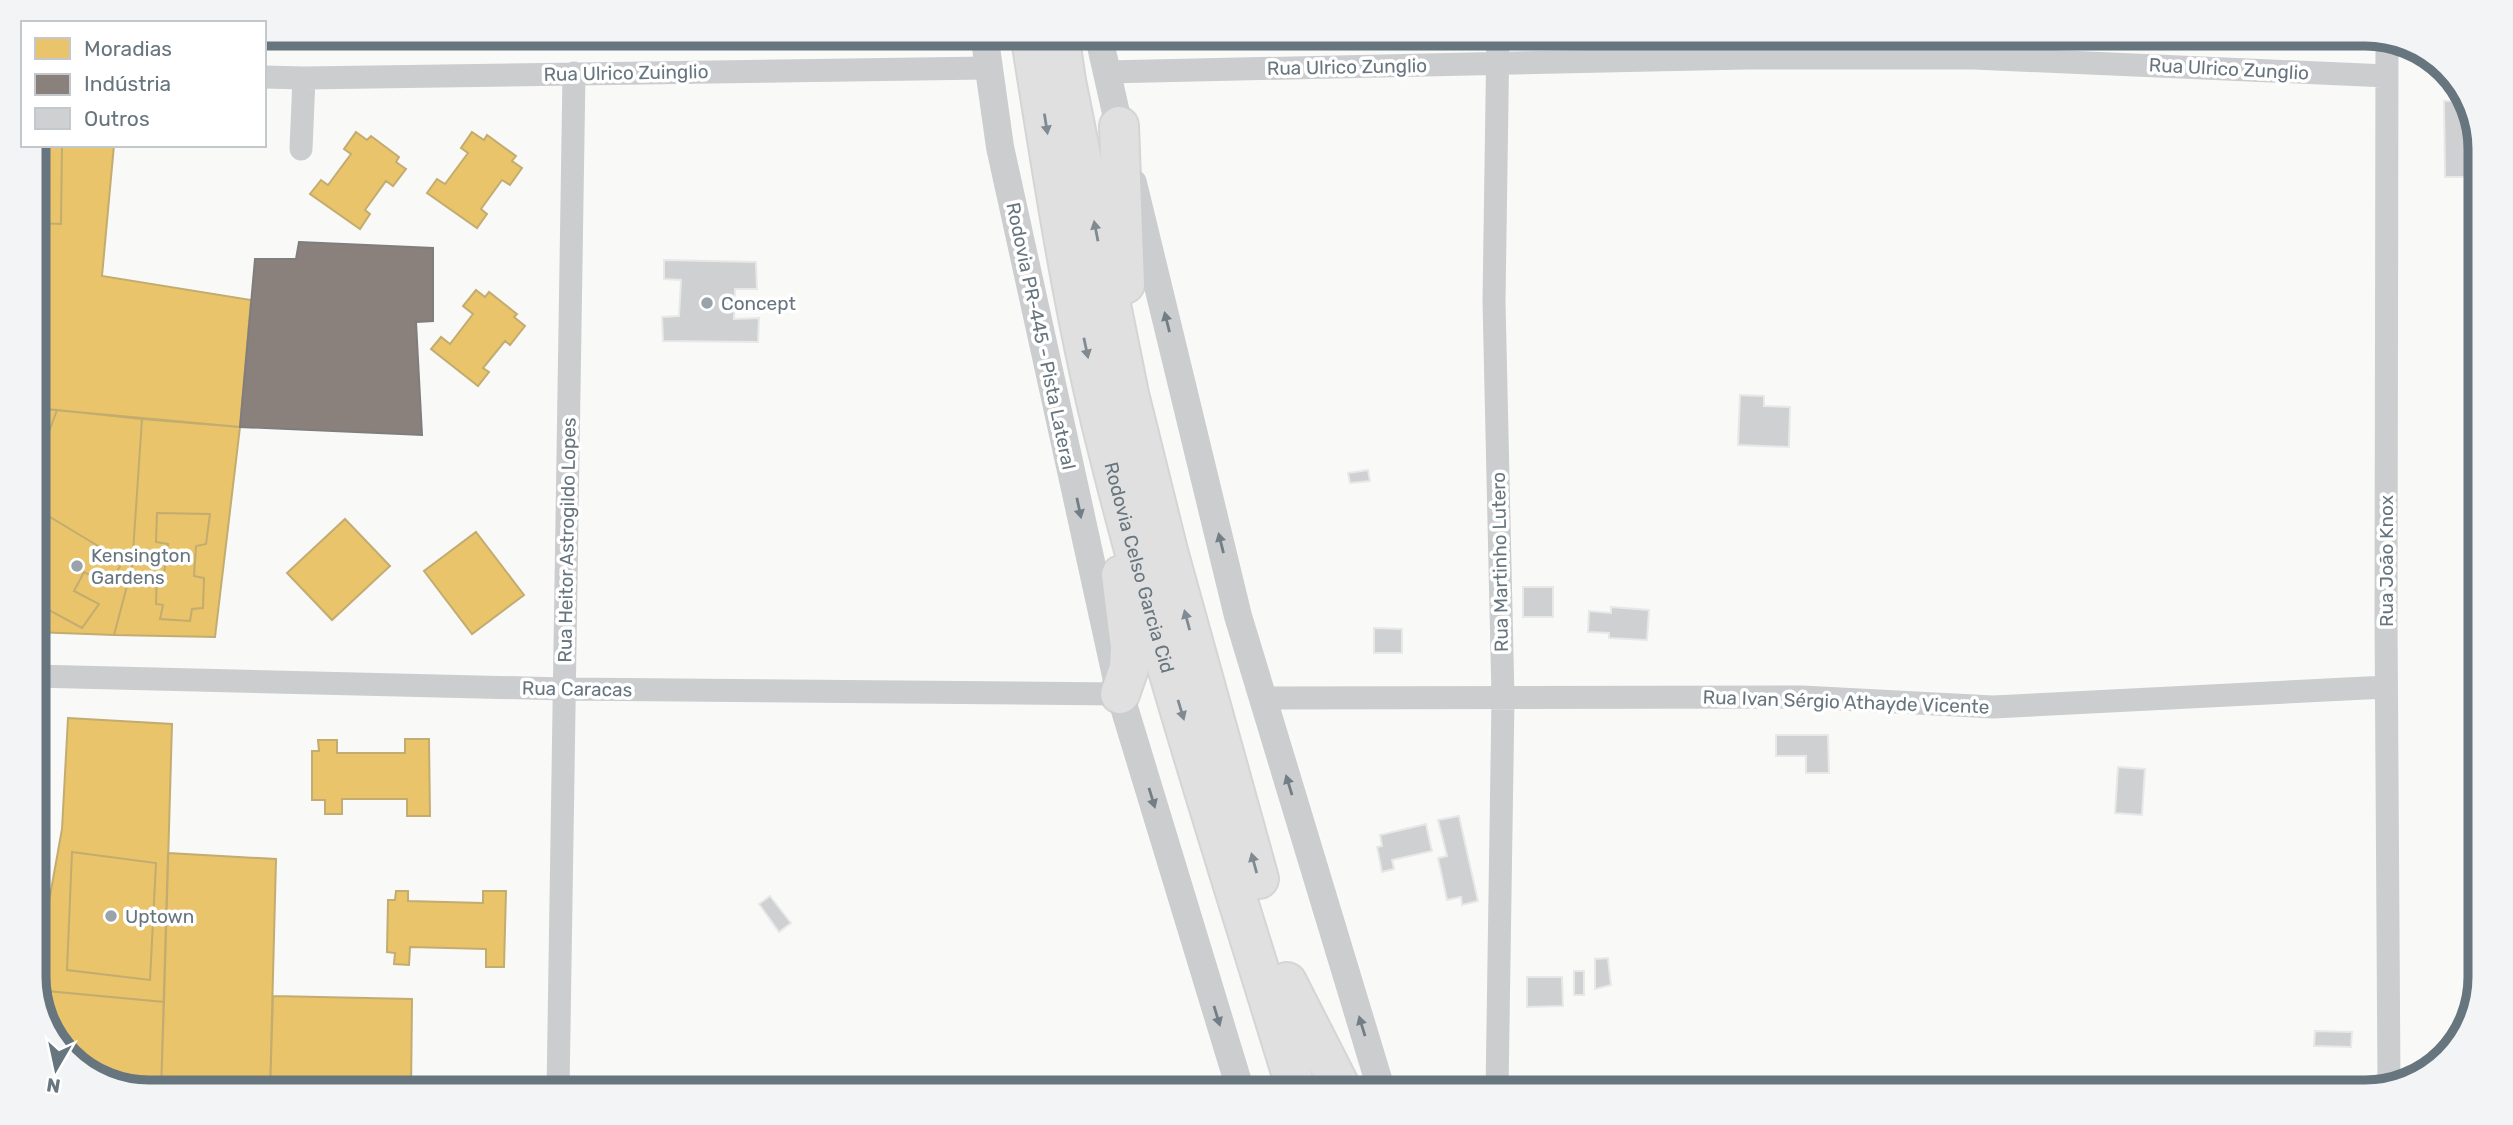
<svg xmlns="http://www.w3.org/2000/svg" width="2513" height="1125" font-family="Rubik,sans-serif">
  <rect width="100%" height="100%" fill="#f9f9f8"/>
  <path fill="#e7e9e8" d="M576 33H848L847 47 576 44Z"/>
  <path fill="#e9c46a" stroke="#c2ac70" stroke-width="2" d="M356 132 367 140 371 136 399 157 396 162 406 169 393 186 386 181 365 210 370 214 360 229 310 194 321 180 328 185 351 154 344 149Z
    M472 132 484 140 487 135 516 156 512 161 522 168 510 185 502 180 481 209 487 214 477 228 427 193 437 179 445 184 468 153 461 148Z
    M33 145H114L102 276 251 300 240 427 33 408Z
    M37 145H62L61 224 37 223V198H33V157L36 158Z
    M33 272H39L38 365 33 364Z
    M476 290 485 297 489 292 517 314 514 317 525 326 510 345 505 341 483 368 489 372 478 386 431 349 441 337 450 344 473 314 463 306Z
    M33 408 57 410 33 475Z
    M57 410 142 419 132 567 114 635 34 632 33 475Z
    M142 419 240 427 215 637 114 635 132 567Z
    M35 508 123 561 109 585 84 572 74 591 99 604 82 628 34 602V560L42 544 34 539Z
    M157 513 210 514 206 544 196 546 194 576 204 578 203 608 192 609 190 621 160 619 163 605 156 604 157 572 164 574 168 544 156 542Z
    M345 519 390 566 332 620 287 573Z
    M476 532 524 595 472 634 424 571Z
    M68 718 172 724 164 1002 36 990 34 985 62 829Z
    M405 739H429L430 816H407V799H342V814H325V800H312V751H319L318 740H337V753H405Z
    M72 852 156 863 150 980 67 970Z
    M168 853 276 859 270 1092H161Z
    M396 891H408V901L483 903V891H506L504 967H486V949L410 947 409 965 394 964 395 953 387 952 388 900H395Z
    M36 990 164 1002 161 1092H149L104 1083 53 1041Z
    M273 996 412 999 411 1092H270Z"/>
  <path fill="#8a817c" stroke="#807d7d" stroke-width="2" d="M299 242 433 248V321L416 322 422 435 240 427 255 259H296Z"/>
  <path fill="#cfd0d1" stroke="#e8e8e8" stroke-width="2" d="M2444 101H2458V108H2468L2469 111V177H2445Z
    M2469 135H2477L2480 142 2479 175H2469Z
    M664 260 756 262 757 289H735L734 319 759 318 758 342 663 341 662 317 679 316 681 280 664 279Z
    M1740 395 1764 396V406L1790 407 1789 447 1738 445Z
    M1368 470 1370 481 1350 483 1348 473Z
    M1523 587H1553V617H1523Z
    M1611 607 1649 610 1647 640 1609 638V633L1588 632 1589 611 1611 613Z
    M1374 628 1402 629V653H1374Z
    M1776 735H1828L1829 773H1806V756H1776Z
    M2118 767 2145 769 2142 815 2115 813Z
    M1459 816 1478 901 1462 905 1461 897 1447 900 1438 858 1447 856 1438 820Z
    M1426 824 1432 851 1392 860 1394 869 1382 872 1377 847 1382 846 1380 835Z
    M770 896 791 923 779 932 759 904Z
    M1608 958 1611 985 1595 989V959Z
    M1574 971H1584V995H1574Z
    M1527 977H1562L1563 1006 1527 1007Z
    M2315 1031 2352 1032 2351 1047 2314 1046Z"/>
  <g fill="none" stroke-linecap="round" stroke-linejoin="round">
    <defs>
      <g id="motorway">
        <path id="s1" d="M1030 33C1051 163 1070 294 1101 422 1156 648 1229 870 1297 1092"/>
        <path d="M1059 33 1066 81 1129 394 1168 551 1259 879"/>
        <path d="M1119 126 1125 284"/>
        <path d="M1120 694 1129 668 1130 647 1121 575"/>
        <path d="M1287 982 1343 1092"/>
      </g>
    </defs>
    <use href="#motorway" stroke="#d5d5d5" stroke-width="42"/>
    <path stroke="#cbcdce" stroke-width="23" d="M2387 38 2386 619 2389 1084
      M1106 72 1746 58H1974L2387 76
      M264 77 304 78 987 68
      M301 149 304 78
      M34 676 565 689 1120 694
      M1263 698 1802 697 1993 707 2386 687
      M558 1092 574 73
      M1497 1092 1503 698 1494 301 1498 33"/>
    <path stroke="#cbcdce" stroke-width="28" d="M984 33 1000 147 1120 694 1241 1092
      M1098 33 1123 144
      M1133 183 1238 616 1382 1092"/>
    <use href="#motorway" stroke="#e0e0e1" stroke-width="38"/>
  </g>
  <defs><path id="oneway-solid" d="M-6-.8H1V-3.2L6.5 0L1 3.2V.8H-6Z" transform="scale(1.75)"/></defs>
  <g fill="#7f8a92">
    <use href="#oneway-solid" transform="translate(1046 124) rotate(81)"/>
    <use href="#oneway-solid" transform="translate(1096 231) rotate(-101)"/>
    <use href="#oneway-solid" transform="translate(1086 348) rotate(78)"/>
    <use href="#oneway-solid" transform="translate(1187 620) rotate(-105)"/>
    <use href="#oneway-solid" transform="translate(1181 710) rotate(73)"/>
    <use href="#oneway-solid" transform="translate(1254 863) rotate(-105)"/>
  </g>
  <g fill="#717e86">
    <use href="#oneway-solid" transform="translate(1167 322) rotate(-104)"/>
    <use href="#oneway-solid" transform="translate(1079 508) rotate(78)"/>
    <use href="#oneway-solid" transform="translate(1221 543) rotate(-104)"/>
    <use href="#oneway-solid" transform="translate(1289 785) rotate(-107)"/>
    <use href="#oneway-solid" transform="translate(1152 798) rotate(73)"/>
    <use href="#oneway-solid" transform="translate(1217 1016) rotate(73)"/>
    <use href="#oneway-solid" transform="translate(1362 1026) rotate(-107)"/>
  </g>
  <g fill="#9aa3a9" stroke="#fff" stroke-width="2.5">
    <circle cx="707" cy="303" r="7"/>
    <circle cx="77" cy="566" r="7"/>
    <circle cx="111" cy="916" r="7"/>
  </g>
  <g text-anchor="middle" dominant-baseline="central" stroke-width="7" stroke-linejoin="round" paint-order="stroke">
    <g font-size="19" fill="#67757e" stroke="#fff">
      <text transform="translate(1347 67) rotate(-1)">Rua Ulrico Zunglio</text>
      <text transform="translate(2229 69) rotate(3)">Rua Ulrico Zunglio</text>
      <text transform="translate(626 73) rotate(-1)">Rua Ulrico Zuinglio</text>
      <text transform="translate(1041 336) rotate(78)">Rodovia PR-445 - Pista Lateral</text>
      <text transform="translate(567 540) rotate(-89)">Rua Heitor Astrogildo Lopes</text>
      <text transform="translate(2386 561) rotate(-90)">Rua João Knox</text>
      <text transform="translate(1500 562) rotate(-91)">Rua Martinho Lutero</text>
      <text stroke="none"><textPath href="#s1" startOffset="546">Rodovia Celso Garcia Cid</textPath></text>
      <text transform="translate(577 689) rotate(1)">Rua Caracas</text>
      <text transform="translate(1846 702) rotate(2)">Rua Ivan Sérgio Athayde Vicente</text>
    </g>
    <g font-size="19" fill="#67757e" stroke="#fff" text-anchor="start">
      <text x="721" y="303">Concept</text>
      <text x="91" y="555">Kensington<tspan x="91" dy="22">Gardens</tspan></text>
      <text x="125" y="916">Uptown</text>
    </g>
  </g>
  <path d="M0 0H2513V1125H0ZM149 46H2365A103 103 0 0 1 2468 149V977A103 103 0 0 1 2365 1080H149A103 103 0 0 1 46 977V149A103 103 0 0 1 149 46Z" fill="#f3f4f5" fill-rule="evenodd"/>
  <path fill="none" stroke="#67757e" stroke-width="9" d="M149 46H2365A103 103 0 0 1 2468 149V977A103 103 0 0 1 2365 1080H149A103 103 0 0 1 46 977V149A103 103 0 0 1 149 46Z"/>
  <rect x="21" y="21" width="245" height="126" fill="#ffffff" stroke="#c2c8cb" stroke-width="2"/>
  <rect x="35" y="38" width="35" height="21" fill="#e9c46a" stroke="#c2c8cb" stroke-width="2"/>
  <text x="84" y="56" font-size="21" fill="#67757e">Moradias</text>
  <rect x="35" y="74" width="35" height="21" fill="#8a817c" stroke="#c2c8cb" stroke-width="2"/>
  <text x="84" y="91" font-size="21" fill="#67757e">Indústria</text>
  <rect x="35" y="108" width="35" height="21" fill="#cfd0d1" stroke="#c2c8cb" stroke-width="2"/>
  <text x="84" y="126" font-size="21" fill="#67757e">Outros</text>
  <g transform="translate(56 1069) rotate(189)" stroke="#ffffff" stroke-width="5" paint-order="stroke">
  <path d="M0-5L12 26L0 18L-12 26Z" fill="#67757e"/>
  <text y="-10" font-size="19" font-weight="bold" text-anchor="middle" fill="#67757e">N</text>
  </g>
</svg>
